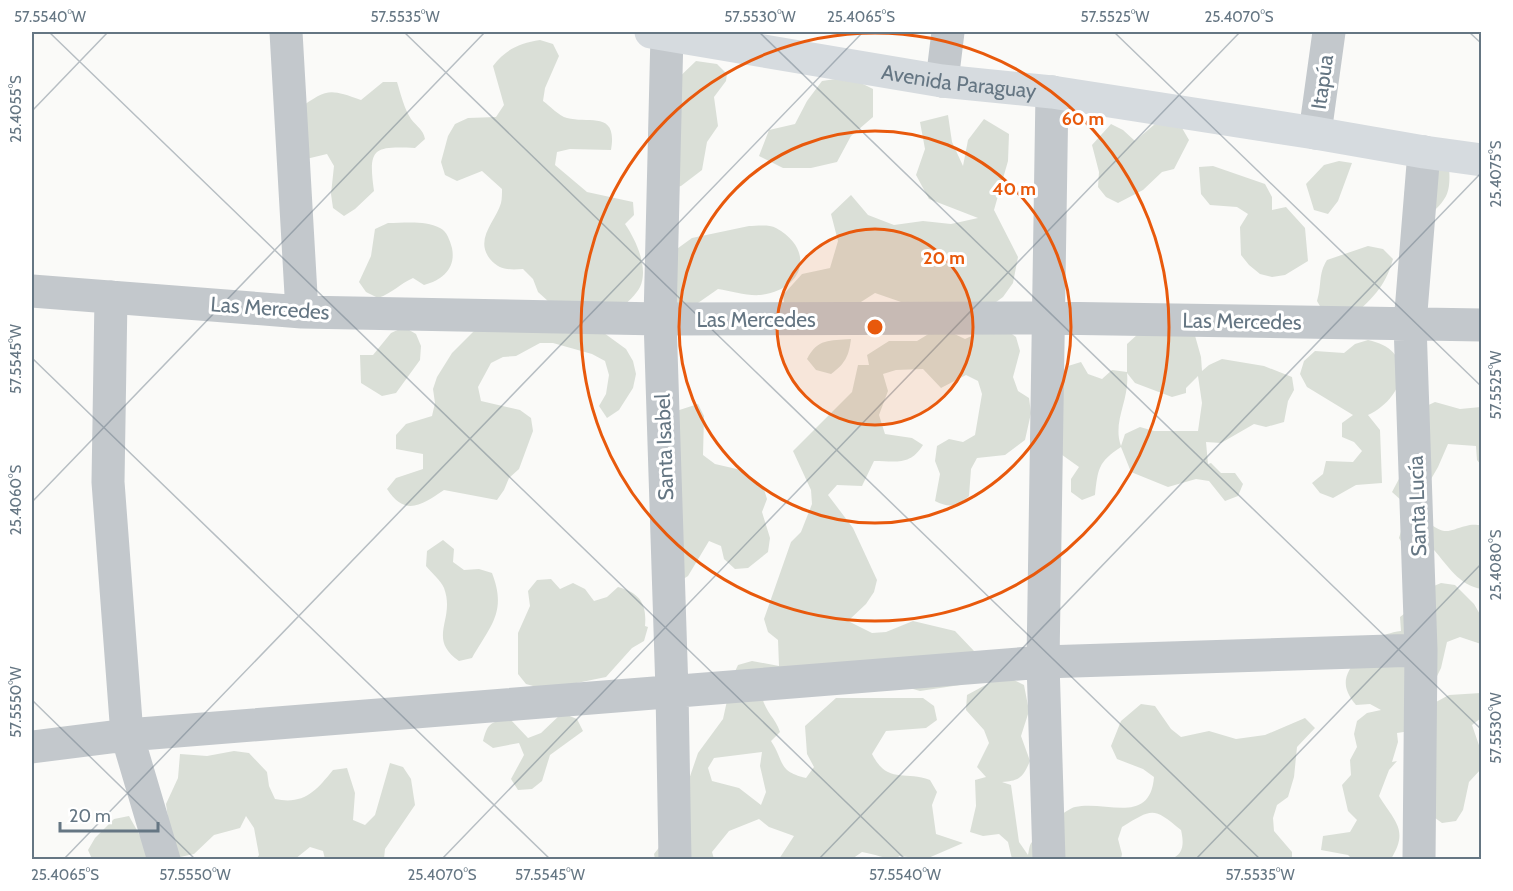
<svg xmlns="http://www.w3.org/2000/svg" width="1513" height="891" font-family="Cabin,sans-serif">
  <rect width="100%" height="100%" fill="#fafaf8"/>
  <path fill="#dadfd7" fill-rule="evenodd" d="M540 40 553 44 559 56 545 88 543 101C550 106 559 116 567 118 589 124 618 110 611 150L570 149 557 152 555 165 587 192 633 202 634 215 625 224C636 240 649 268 640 287 636 295 627 302 621 309L559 311 538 292 533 279 523 269C509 270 499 270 490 259 474 239 496 221 501 203 502 199 502 193 502 189L482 171 457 181 445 175 441 162 448 136 455 124 468 118 496 117 504 105 493 66C506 49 520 43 540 40Z
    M696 61 717 64 727 74 726 81 714 97 718 126 707 142 702 170 681 186 673 188 670 86Z
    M849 77 873 89V117L851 136 837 162 811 168H783L759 156 769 130 795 124 807 101 822 81Z
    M383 82H397C401 95 404 108 411 119 417 127 423 129 425 139L415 148C373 146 368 148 374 191L355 209 344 216 333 208 331 194 334 166 327 154 302 160 298 109C327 89 328 88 361 100Z
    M948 115 952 142 963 166 968 140 984 119 1009 134 1008 161 994 210 1018 257 1013 283 1003 297 981 313 927 311 875 293 811 334 787 324 783 295 802 274 830 268 838 241 831 214 851 195 868 215 894 225 923 221 951 224 978 218 929 199 916 175 925 149 920 122Z
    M1111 124 1123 130 1135 141 1155 124 1182 128 1189 140 1174 169 1162 172 1143 190 1118 203 1106 197 1098 187 1099 172 1092 145Z
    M1339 161 1352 163 1338 201 1328 214 1314 210 1306 184 1324 165Z
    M1449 165C1451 196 1447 198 1426 219L1410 215 1404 195 1409 174Z
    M1213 166 1265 184 1272 197V210L1286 207 1305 228 1308 261 1285 275 1272 277 1260 274 1249 265 1241 255 1240 227 1248 214 1237 207 1210 205 1201 194 1199 167Z
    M388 223C404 223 425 220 440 228 447 231 450 241 452 248 456 268 443 280 424 285L413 278C399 284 393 293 378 298L366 292 359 282 371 256 375 229Z
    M749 226C756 226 769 224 776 228 816 250 804 290 760 295 747 296 731 291 718 289L685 312 671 308 674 251 692 238Z
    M1368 246 1383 249 1393 259C1385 288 1371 300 1349 319L1324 313 1317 301C1322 285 1318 274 1327 260Z
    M481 324 604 333 626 349 633 361 636 374 633 388 619 410 607 418 599 406 606 394 609 375 605 361 592 354 553 343H540L516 356 503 357 491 363 478 387 481 401 520 410 531 418 533 431 519 469 509 478 504 490 497 500 444 490C422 505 405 517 387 489L396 478 423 469V454L396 449V435L406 424 432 416 435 403 433 389 437 377 452 353Z
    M404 327 416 334 421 346 420 360 396 393 382 396 361 383 360 355H373L391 333Z
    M940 327 965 339 991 327 1005 329 1016 337 1020 351 1013 377 1018 391 1029 398 1031 413 1025 440 1005 455 977 458 971 469 969 496C957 507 949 508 935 501L940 474 935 461 937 446 949 439 963 442 975 435 982 394 978 381 966 375 941 388 923 369 896 370 883 374 888 391 879 415 885 434 912 438 923 445C910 466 896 461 874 461L862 486 837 485 828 495 853 528 877 580 874 592 866 604 848 621 872 633 886 632 913 621 955 631 974 651 971 677 960 685 920 691 882 680 762 697C766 713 775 717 780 732L771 741C785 762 777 771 806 778L814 767 807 754 805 726 836 698H923L934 706 937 720 926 728 886 731 872 754C888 785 904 770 930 780L937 792 932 805 936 834 963 843 926 859 899 856 897 859C884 859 875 854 862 852L852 859H779L794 836 769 827 759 819 729 831 712 852 714 859H655L654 854 671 832 698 753 723 719 732 678 738 665 752 661 779 666 778 640 768 632 764 619 791 542 801 532 812 504 811 490 793 451 852 392 858 365H869L867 355 889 341H917ZM762 752 760 766 766 792 761 805 739 788 712 781 708 768 714 758Z
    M1194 332 1201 357 1202 371 1209 365 1222 359 1264 366 1292 377 1294 390 1288 401 1284 422 1266 427 1254 424 1221 443 1206 442 1208 464 1211 463 1221 473H1235L1243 484 1238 496 1225 501 1209 481 1196 479 1168 487 1131 472 1121 447C1098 462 1098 469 1095 495L1082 500 1071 492V479L1079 467 1058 452V376L1068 366 1081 362 1088 374 1102 379 1112 370 1127 372V344L1138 334ZM1127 373 1135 383 1172 397 1186 393V388L1198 376 1202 403 1198 431H1154L1140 427 1125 434 1121 446C1112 421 1130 400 1127 373Z
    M851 339C849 356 845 364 831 374L816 370 807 359C818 338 829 341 851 339Z
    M1368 340C1417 350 1406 397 1368 415L1380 430 1382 483 1356 485 1333 498 1320 493 1312 483 1323 474 1326 461 1353 462 1362 451 1354 442 1342 437V423L1353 415 1307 387 1300 374 1304 361 1315 351 1344 353 1355 344Z
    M1435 402 1460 409 1481 407V465L1477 460 1476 446 1448 444 1438 467 1416 505 1402 501 1392 492 1417 445 1422 408Z
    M698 404 704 416 703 455 715 464 741 470 763 486 767 499 762 512 770 538 768 552 748 568 735 569 724 559 721 546 709 541 688 576 677 583 670 413Z
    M1430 524C1447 536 1449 530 1466 526 1471 524 1477 525 1481 525V589C1459 585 1448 566 1434 550L1406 549 1399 538 1403 525Z
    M443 540 454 549 453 562 464 570 479 569 492 573C507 612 491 625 472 658L459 661C426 638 456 620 444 588 441 581 432 573 426 566L427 551Z
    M551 579 560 589 573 583 585 589 594 601 607 597 618 587C640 593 647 604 645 626L648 627 644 641 632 648 606 677 567 685 540 688 526 684 518 674V633L530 606 528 591 537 580Z
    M1441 583 1455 585 1474 604 1481 616V644L1460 637 1447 642 1441 668 1410 731 1397 733 1398 742 1392 762 1397 761 1389 770 1379 796C1395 822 1409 830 1391 859H1352L1348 855 1321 850 1323 836 1350 832 1357 820 1348 811 1342 785 1351 775 1350 760 1357 747 1354 734 1357 721 1367 713 1381 710 1370 704 1356 705C1340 686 1344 674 1359 657 1374 641 1379 634 1401 631L1400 617 1422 600 1429 588Z
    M1004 675 1024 685 1029 711 1021 736 1030 761C1023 777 1020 781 1002 782L1011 785 1019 842 1028 855C1029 851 1029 845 1032 842 1037 833 1066 809 1075 807 1106 800 1150 826 1154 777L1143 769 1117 759 1111 746 1121 721 1141 704 1155 706 1171 729 1181 737 1209 731 1236 739 1265 735 1305 718 1315 728 1297 747 1294 777 1288 797 1277 805 1273 818 1274 831 1292 852V859H1171C1184 854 1184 843 1181 830 1153 807 1153 808 1122 827L1118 839 1122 854 1121 859 1031 860 1029 857V859H1012L1008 842 999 834 983 836 970 832 976 806 975 780 986 777 977 767 989 743 984 730 966 710 967 695Z
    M1481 693V718L1472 725 1481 751V769L1469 782 1463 810 1456 821 1442 823 1431 815 1436 702 1449 695Z
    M562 713 577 719 583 731 550 755 542 781 532 789 518 790 511 779 524 755 519 743 493 748 483 741C488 722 491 722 510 719L528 738 541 733Z
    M234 751 249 753 267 772 269 786 275 799C304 805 316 791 333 770L347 768 355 793 353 820 365 825 375 815 390 763 403 767 411 779 415 805 385 849 384 859H325L323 851 310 847 295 859 256 860 259 855 254 828 246 816 240 828 214 835 194 854 180 857 172 847 166 804 178 778 180 754 207 756Z
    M129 816 153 859H92L88 850 95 838 114 819Z"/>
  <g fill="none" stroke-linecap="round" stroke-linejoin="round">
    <path stroke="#c3c8cc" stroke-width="33" d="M286 32 302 312
      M667 34 660 319 672 691 675 860
      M942 81 948 32
      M1315 133 1329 32
      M32 291 302 312 660 319 1048 318 1482 325
      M111 297 108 482 127 735 164 860
      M32 747 127 735 1043 662 1421 650
      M1049 860 1043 662 1052 92
      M1419 860 1421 650 1410 324 1424 152"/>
    <path stroke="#d6dbdf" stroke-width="33" id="s1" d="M651 32 942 81 1052 92 1315 133 1424 152 1482 160"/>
  </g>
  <path fill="none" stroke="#657683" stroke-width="1.5" stroke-opacity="0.45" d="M49 32 906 860M404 32 1261 860M759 32 1482 730M1114 32 1482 387M1469 32 1482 44M32 111 108 32M32 358 551 860M32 502 485 32M32 700 196 860M63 860 863 32M441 860 1240 32M818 860 1482 172M1195 860 1482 563"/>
  <circle cx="875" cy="327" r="98" fill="#e8590c" fill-opacity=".12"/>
  <g fill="none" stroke="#e8590c" stroke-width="3">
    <circle cx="875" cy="327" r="98"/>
    <circle cx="875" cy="327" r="196"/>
    <circle cx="875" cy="327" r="294"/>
  </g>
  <g text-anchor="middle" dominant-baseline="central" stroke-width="6" stroke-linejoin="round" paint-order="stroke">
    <g font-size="21" fill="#657683" stroke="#fff">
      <text stroke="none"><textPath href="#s1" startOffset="312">Avenida Paraguay</textPath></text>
      <text transform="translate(1322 82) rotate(-82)">Itapúa</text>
      <text transform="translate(270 308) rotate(4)">Las Mercedes</text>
      <text x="756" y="319">Las Mercedes</text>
      <text transform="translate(1242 321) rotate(1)">Las Mercedes</text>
      <text transform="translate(664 447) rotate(-92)">Santa Isabel</text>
      <text transform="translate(1417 506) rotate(-92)">Santa Lucía</text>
    </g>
  </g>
  <circle cx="875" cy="327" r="9" fill="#e8590c" stroke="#fff" stroke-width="3"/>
  <g font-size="18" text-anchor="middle" font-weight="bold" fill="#e8590c" stroke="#fff" stroke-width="6" stroke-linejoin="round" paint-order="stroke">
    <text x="1083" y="125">60 m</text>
    <text x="1014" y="195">40 m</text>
    <text x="944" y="264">20 m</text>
  </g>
  <rect width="1513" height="891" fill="none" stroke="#ffffff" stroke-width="66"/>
  <path d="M60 822v9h98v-9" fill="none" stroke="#657683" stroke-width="3"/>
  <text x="69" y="822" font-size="18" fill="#657683" stroke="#ffffff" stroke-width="4.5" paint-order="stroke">20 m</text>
  <rect x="33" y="33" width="1447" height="825" fill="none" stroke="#657683" stroke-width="2"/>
  <g font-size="15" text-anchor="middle" fill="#657683">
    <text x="50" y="22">57.5540°W</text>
    <text x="405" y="22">57.5535°W</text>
    <text x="760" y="22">57.5530°W</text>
    <text x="861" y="22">25.4065°S</text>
    <text x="1115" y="22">57.5525°W</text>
    <text x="1239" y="22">25.4070°S</text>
    <text transform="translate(16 109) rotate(-90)" y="5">25.4055°S</text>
    <text transform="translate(1496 174) rotate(-90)" y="5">25.4075°S</text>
    <text transform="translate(16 359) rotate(-90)" y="5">57.5545°W</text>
    <text transform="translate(1496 385) rotate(-90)" y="5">57.5525°W</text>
    <text transform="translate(16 500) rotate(-90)" y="5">25.4060°S</text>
    <text transform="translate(1496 565) rotate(-90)" y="5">25.4080°S</text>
    <text transform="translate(16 702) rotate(-90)" y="5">57.5550°W</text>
    <text transform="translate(1496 728) rotate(-90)" y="5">57.5530°W</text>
    <text x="65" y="880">25.4065°S</text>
    <text x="195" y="880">57.5550°W</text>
    <text x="442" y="880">25.4070°S</text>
    <text x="550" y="880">57.5545°W</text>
    <text x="905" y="880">57.5540°W</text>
    <text x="1260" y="880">57.5535°W</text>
  </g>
</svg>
